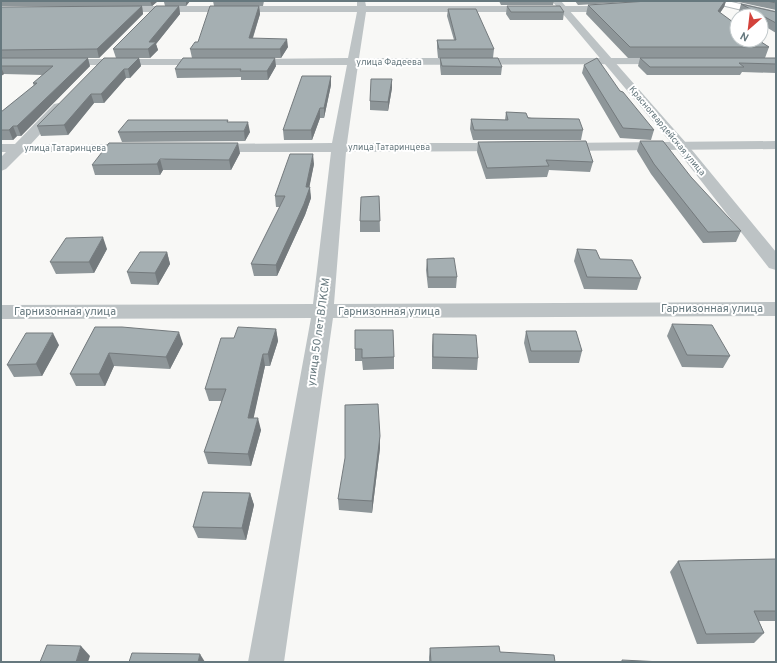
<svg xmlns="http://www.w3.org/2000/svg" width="777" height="663" font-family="Overpass,sans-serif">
  <rect width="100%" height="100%" fill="#f8f8f6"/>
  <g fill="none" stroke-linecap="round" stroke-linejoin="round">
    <defs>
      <path id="primary" d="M712 1H727L776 12V18L713 3Z"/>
    </defs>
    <use href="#primary" stroke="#b1b7ba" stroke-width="2"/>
    <path fill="#bdc3c5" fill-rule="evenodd" d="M357 1H365L366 6H617L621 9 617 12H366L359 58H668L673 61 668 64 358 65 347 143H507L512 144 514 147 512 150 507 151 346 152 334 304 776 302V316L333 318 284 662H248L311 318 1 319V305L313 304 331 152H209L204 151 202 148 204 145 209 144 332 143 347 65H246L241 62 246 59 348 58 357 12H112L108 9 112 6H357Z
      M1 59H210L215 62 210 65H1Z
      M59 103 65 107 31 144H135L140 145 142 148 140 151 135 152H23L6 169 1 171V157L6 152H1V144H15L54 104Z
      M776 141V149L559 151 554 150 552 147 554 144 559 143Z"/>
    <path fill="#bdc3c5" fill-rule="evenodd" d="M552 1H561L687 144 776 252V270L769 268 677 150Z"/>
    <use href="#primary" fill="#fff" fill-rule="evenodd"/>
  </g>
  <path fill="#8e9699" d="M1 1H158L152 6H1Z
    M162 1H190L186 6H165L164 2Z
    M213 1H264L263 6H214Z
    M499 1H554L553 5H501Z
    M575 1H647L578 5Z
    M648 1H726L724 7 720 13 769 47 765 58H628L586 14 588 5Z
    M734 1H776V10Z
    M741 4 776 12V33L761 24V16H748L739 11Z
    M142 6 143 14 99 58H1V7Z
    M179 6 180 14 156 44 158 50 150 58H116L113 49Z
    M259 6 260 14 253 38 288 47 281 58H192L190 49 198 42Z
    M507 6 564 12 563 20H510L506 14Z
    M448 9 494 49 493 58H438L437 48V40H454L447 16Z
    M1 58 90 66 21 136H17L13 140H1V112L34 86 33 83 43 75 4 74 1 76Z
    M139 58 141 66 130 78H126L104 103H94L68 135 41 136 37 126Z
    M440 58 502 67 501 75H441L440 66Z
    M640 58H776V73L742 72 740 75H647L638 66Z
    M584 65 620 91 654 130 651 140 620 138 582 73Z
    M276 66 268 80H241V77L177 78 175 69Z
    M331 76V85L324 118H320L312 140H284L283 130Z
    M392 88 388 111 370 110V101Z
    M506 112 583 130 581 140H473L470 129 471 119 505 120Z
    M228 120V122L250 132 245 141 122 142 118 132Z
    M640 141 741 231 736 242 703 243 651 174 637 151Z
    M478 142 593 162 590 172 549 170 547 177 486 179 477 152Z
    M240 153 231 170H163L160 175H95L92 165Z
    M314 164 309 187 311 198 305 215 277 276H254L251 264 280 207H276L275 196Z
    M379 196 380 232H360V221Z
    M107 249 94 273 56 274 50 262Z
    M577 249 641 278 637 290 584 289 574 261Z
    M167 252 170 264 158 285 131 284 127 272Z
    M427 259 457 277 456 288H428L426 270Z
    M672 324 730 356 723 368 682 367 667 336Z
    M95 327 183 344 170 369 114 366 105 386H76L70 374Z
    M276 329 278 341 270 366H265L253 418 261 430 251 466 208 464 204 452 222 401H209L205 389 234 338Z
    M355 330 394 357V369L363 370 362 361H355Z
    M526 331 582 351 579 363H529L524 343Z
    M433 334 478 358 477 370 432 369V346Z
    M59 345 42 376 14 377 7 365Z
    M380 436V448L372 513 339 510 338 499Z
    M250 493 254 505 246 540 198 538 193 527Z
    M776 559V621H759L764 633 754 643 697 644 670 572 678 561Z
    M430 648 500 652 555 662H429V657Z"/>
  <path fill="#747a7d" d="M150 1H158L152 6Z
    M186 1H190L186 6Z
    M725 1H726L724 7 715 20 718 11Z
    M142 6 143 14 99 58 97 49Z
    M179 6 180 14 156 44 158 50 150 58 148 49 149 42Z
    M259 6 260 14 250 46 249 38Z
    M287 39 288 47 281 58 280 49Z
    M88 58 90 66 21 136 17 126Z
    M139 58 141 66 130 78 128 69Z
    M275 58 276 66 268 80 267 71Z
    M1 67 4 74 1 76Z
    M124 69 126 78 104 103 101 94Z
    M331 76V85L324 118V108Z
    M392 79V88L388 111V102Z
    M91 94 94 103 68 135 64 125Z
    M320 108V118L312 140 311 130Z
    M248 122 250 132 245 141 244 131Z
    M13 126 17 136 13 140 9 130Z
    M238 143 240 153 231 170 229 160Z
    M313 154 314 164 309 189 310 187 311 198 305 215 277 276 276 265 306 187Z
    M160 159 163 170 160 175 157 164Z
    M103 237 107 249 94 273 89 262Z
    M167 252 170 264 158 285 155 273Z
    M276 329 278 341 270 366 268 354Z
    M179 332 183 344 170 369 166 357Z
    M53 333 59 345 42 376 36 364Z
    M109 353 114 366 105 386 99 374Z
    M263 354 265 366 251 430 248 418Z
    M258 418 261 430 251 466 248 454Z
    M380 436V448L372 513V501Z
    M250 493 254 505 246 540 242 528Z
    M81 646 90 656 88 662H76Z
    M200 654 205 662H198Z"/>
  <path fill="#a5afb2" stroke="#747a7d" d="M648 1H725L718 11 737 25V40H758L769 47H630L588 5Z
    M767 1H776V3Z
    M741 4 776 12V23Z
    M142 6 97 49 1 50V7Z
    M156 6H179L149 42H156L148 49H113Z
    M210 6H259L249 38 287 39 280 49H190L195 42H198Z
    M507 6H560L564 12H511Z
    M448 9H476L494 49H439L437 40H456Z
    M1 58H88L17 126H13L9 130H1V112L37 83H33L53 66H1Z
    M104 58H139L128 69H124L101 94H91L64 125 37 126Z
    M183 58H275L267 71H240L241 69H175Z
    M440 58H498L502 67 442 66Z
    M597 58 620 91 623 92 654 130 623 128 584 65Z
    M640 58H776V64L739 63 744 67H650Z
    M302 76H331L324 108H320L311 130H283Z
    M371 79H392L388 102 370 101Z
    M506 112 526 113 528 118 579 119 583 130H474L471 119 508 120Z
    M128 120H228L227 122H248L244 131 118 132Z
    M586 141 593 162 546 160 549 166 487 168 478 142Z
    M640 141H663L691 177 741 231 708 232 654 164Z
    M109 143H238L229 160 160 159 157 164 92 165Z
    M290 154H313L306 187H310L304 204 276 265 251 264 285 196H275Z
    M379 196 380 221H360L361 197Z
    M103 237 89 262H50L66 238Z
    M577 249 596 250 600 259 632 260 641 278 587 277Z
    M140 252H167L155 273 127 272Z
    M454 258 457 277H428L427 259Z
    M672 324 712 325 730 356 687 355Z
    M95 327H122L179 332 166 357 109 353 99 374H70Z
    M238 327 276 329 268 354H263L248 418H258L248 454 204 452 226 389H205L221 338H234Z
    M355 330H393L394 357 362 358V349H355Z
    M526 331H576L582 351H531Z
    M26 333H53L36 364 7 365Z
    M433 334 476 335 478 358 433 357Z
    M378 404 380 436 372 501 338 499 345 458V405Z
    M203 492 250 493 242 528 193 527Z
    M776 559V611H754L764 633 706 634 678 561Z
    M47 645 81 646 76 662H40Z
    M499 646 500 652 554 655 555 662H431L430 648Z
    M132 653 200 654 198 662H129Z
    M622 660 662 662H622Z"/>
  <g text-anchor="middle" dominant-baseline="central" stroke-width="4" stroke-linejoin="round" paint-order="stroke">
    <g font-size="9" fill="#66787e" stroke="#fff">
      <text x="389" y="62">улица Фадеева</text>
      <text transform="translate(667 131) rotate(50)">Красногвардейская улица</text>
      <text x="389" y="147">улица Татаринцева</text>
      <text x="65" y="148">улица Татаринцева</text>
    </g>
    <g font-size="11" fill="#66787e" stroke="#fff">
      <text x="712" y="309">Гарнизонная улица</text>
      <text x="65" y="312">Гарнизонная улица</text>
      <text x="389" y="312">Гарнизонная улица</text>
      <text transform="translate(319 332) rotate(-82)">улица 50 лет ВЛКСМ</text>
    </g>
  </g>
  <rect width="777" height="663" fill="none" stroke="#66787e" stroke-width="4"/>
  <g transform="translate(749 28) rotate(208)"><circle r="19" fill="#ffffff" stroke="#c2c9cb"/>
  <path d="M0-3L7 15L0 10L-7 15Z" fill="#d3423b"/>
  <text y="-6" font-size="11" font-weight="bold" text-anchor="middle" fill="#66787e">N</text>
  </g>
</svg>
